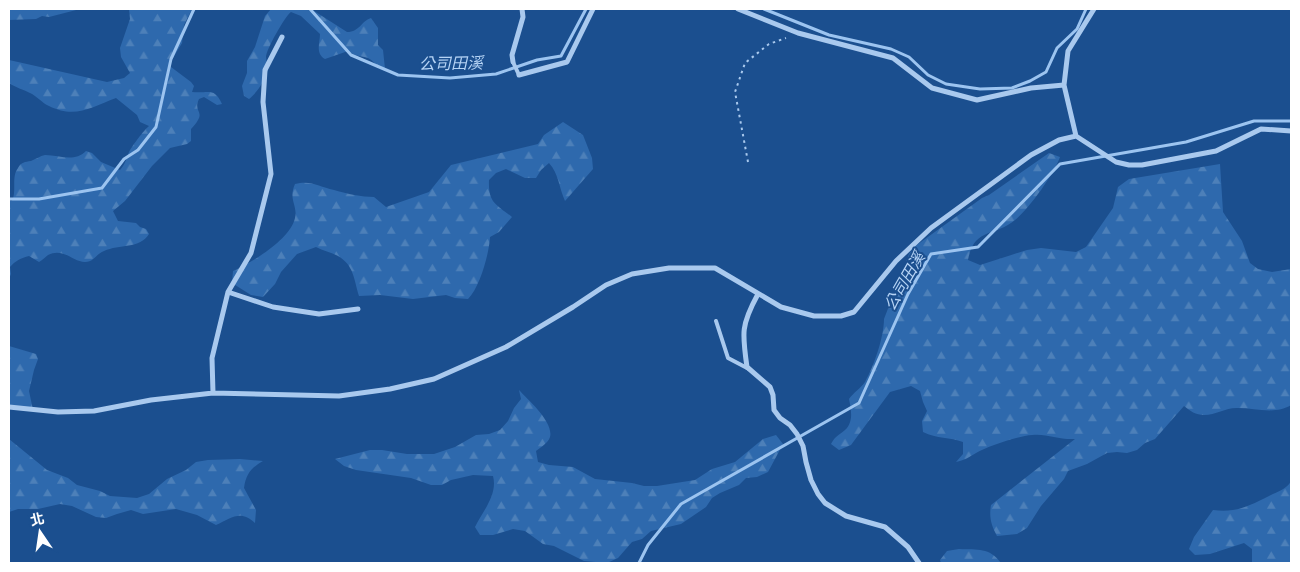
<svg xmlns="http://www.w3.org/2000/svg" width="1300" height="572" font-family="'Noto Sans','Noto Sans TC',sans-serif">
  <defs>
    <pattern id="forest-firs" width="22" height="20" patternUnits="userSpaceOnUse" patternTransform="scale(1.25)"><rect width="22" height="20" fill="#2e69ad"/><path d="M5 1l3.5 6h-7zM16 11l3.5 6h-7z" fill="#4d80b9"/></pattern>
  </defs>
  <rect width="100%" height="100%" fill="#1b4f8f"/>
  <path fill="url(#forest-firs)" d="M9 9H80L49 17 42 16 36 19 9 20Z
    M129 9H192L184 25 182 43 171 61V67L191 82 194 86 192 92C208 94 214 86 222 104L217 105 204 97 199 99C192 114 209 110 191 129V141L187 144 170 148 152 166 125 201 113 211 118 221 136 223 140 227 146 229 149 234C140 249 119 244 104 251 96 254 94 262 85 262 73 262 63 247 48 255 45 257 43 260 39 262L29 256C21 258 15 261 10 267L11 274 9 279V201H12C17 191 11 177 18 168 21 162 25 162 31 161 36 159 40 156 45 155 60 155 74 163 86 151L92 153 101 162 120 170C125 165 126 159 129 152 132 146 144 130 149 126L140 122 137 115 116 98C92 107 75 119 49 106 42 103 37 96 30 93 23 89 16 88 9 83V60L107 82 124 78 130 73 121 57 120 48 130 19Z
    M271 9H311L347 32C360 32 361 21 371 18L378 28V45L383 50 385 69C377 68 374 61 368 58 361 56 355 56 348 51L325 59C315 53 320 43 320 34L301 16 291 12C285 16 266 50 266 57 266 61 268 65 268 69 267 78 256 94 249 99L244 96 242 86 247 73V61L255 47 265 16Z
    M563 122 583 135 592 158 593 169 565 201C559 188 559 174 549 163L541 170 536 178H525L506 169 496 173 489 180C488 203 496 204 512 217L499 232 490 237C489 254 480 287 468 299L455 298 446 295 413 299 380 295 359 296C354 280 354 265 338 256 331 252 323 251 316 247L297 254 281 272 275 284 263 297 251 295 232 283 233 271C252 262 290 240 295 218 298 205 288 200 295 184 312 180 319 187 334 190 348 194 361 197 374 197L386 207 429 192 451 165 538 144 544 135Z
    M1049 153 1060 157C1054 174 1029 209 1015 220 995 237 974 227 968 260L980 265 1027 250 1041 248 1076 252 1086 247 1113 208 1118 187 1129 179 1220 164 1223 212 1242 241 1250 263 1258 269 1272 272 1291 269V405C1275 415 1256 408 1238 408 1227 407 1216 415 1204 415 1196 415 1190 411 1184 406L1155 439 1145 443 1137 450 1127 453 1117 452 1107 453 1087 464 1068 471 1064 479 1041 506 1027 528 1017 534 997 536C991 525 989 517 991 505L1075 439C1059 440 1046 433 1032 435 1018 436 988 446 976 453 967 458 968 459 956 462L963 454V442C950 437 937 439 923 432L922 421 927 411 923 402 920 391 911 386 890 392 851 445 839 450 831 444C836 435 838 436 845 430 854 422 851 409 849 399 853 393 861 388 865 382 874 366 884 337 884 319L909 254 914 247 982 198 989 195Z
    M9 346 36 354 38 359 34 370 29 391 33 410 9 405Z
    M519 390C528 400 554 422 550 437 548 443 541 447 536 451L538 462 549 465 573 467 595 479 632 483 644 486H657L695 480 712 469 735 462 763 439 776 435 783 444 768 472 757 477 746 478 739 485 720 493 712 498 706 507 681 524 651 531 642 539 632 542 618 558 607 563 584 561 554 546 543 544 525 531 513 529 493 535H480L475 527C483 511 498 494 493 476L473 475 451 480 442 485H431L411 478 356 470 344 466 335 459 370 450H382L407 454H434L455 447 476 435 489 434 500 430 508 421 514 408 521 399Z
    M9 439 47 470 68 478 77 485 100 491 110 496 137 498 149 494 167 479 186 470 196 462 208 460 240 459 263 461C251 468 246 474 244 488L256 510 255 523C241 509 231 518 216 525L197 515 176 509 143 514 131 510 117 514 106 518 96 517 72 506 60 504 38 509H18L9 512Z
    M1291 481V563H1252V549L1244 543 1210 554 1195 555 1189 549 1194 537 1213 510C1236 513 1249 506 1269 496 1277 492 1287 489 1291 481Z
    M959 549C978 550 989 547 1001 563H941L940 560 947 551Z"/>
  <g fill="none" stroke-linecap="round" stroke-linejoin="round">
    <path stroke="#9cc4f0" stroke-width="3" d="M310 9 351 55 398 75 450 78 496 74 537 60 561 56 586 9
      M764 9 829 35 891 49 909 57 928 75 946 84 980 89 1012 88 1030 81 1046 72 1057 48 1077 29 1086 9
      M9 199H39L102 188 124 159 138 150 156 127 171 59 194 9
      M639 563 648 545 681 504 859 403 908 294 931 254 978 247 1060 164 1186 142 1254 121H1291"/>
    <path stroke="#a9c9ee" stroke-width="2" stroke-dasharray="2.5 4" stroke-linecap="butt" d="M748 162 735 92 745 63 769 44 786 38"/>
    <path stroke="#a9c9ee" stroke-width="4" d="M513 62 519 75
      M716 321 728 358 749 369"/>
    <path stroke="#a9c9ee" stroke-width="5" d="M738 9 798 33 893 58 932 88 977 100 1031 88 1064 85
      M513 62 512 55 523 17 522 9
      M519 75 567 62 593 9
      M1076 136 1064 85 1068 51 1094 9
      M228 292 273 307 319 314 358 309
      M758 294C741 325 742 333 747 367L770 387 773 395 774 410 780 418 790 425 797 434 803 446 806 462 811 480 818 494 825 503 846 516 885 527 908 547 919 563
      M213 393 212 358 228 292 251 253 271 174 263 102 265 70 282 37
      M9 407 58 412 94 411 151 400 213 393 339 396 390 389 434 379 506 347 573 307 606 285 632 274 669 268H715L781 307 814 316H841L854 312 896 261 931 228 1031 155 1059 140 1076 136 1116 162 1129 165H1142L1216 151 1261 129 1291 131"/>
  </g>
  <g text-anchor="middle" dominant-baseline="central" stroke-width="4" stroke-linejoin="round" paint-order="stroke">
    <g font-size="16" font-style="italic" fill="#b5d3f5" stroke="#1b4f8f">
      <text transform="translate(451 63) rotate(-1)">公司田溪</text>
      <text transform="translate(904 281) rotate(-60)">公司田溪</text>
    </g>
  </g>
  <rect width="1300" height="572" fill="none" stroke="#ffffff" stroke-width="20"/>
  <g transform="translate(40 532) rotate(347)" stroke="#1b4f8f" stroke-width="4" paint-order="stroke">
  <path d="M0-4L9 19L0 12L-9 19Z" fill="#ffffff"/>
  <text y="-8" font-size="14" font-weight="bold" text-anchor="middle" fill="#ffffff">北</text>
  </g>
</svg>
